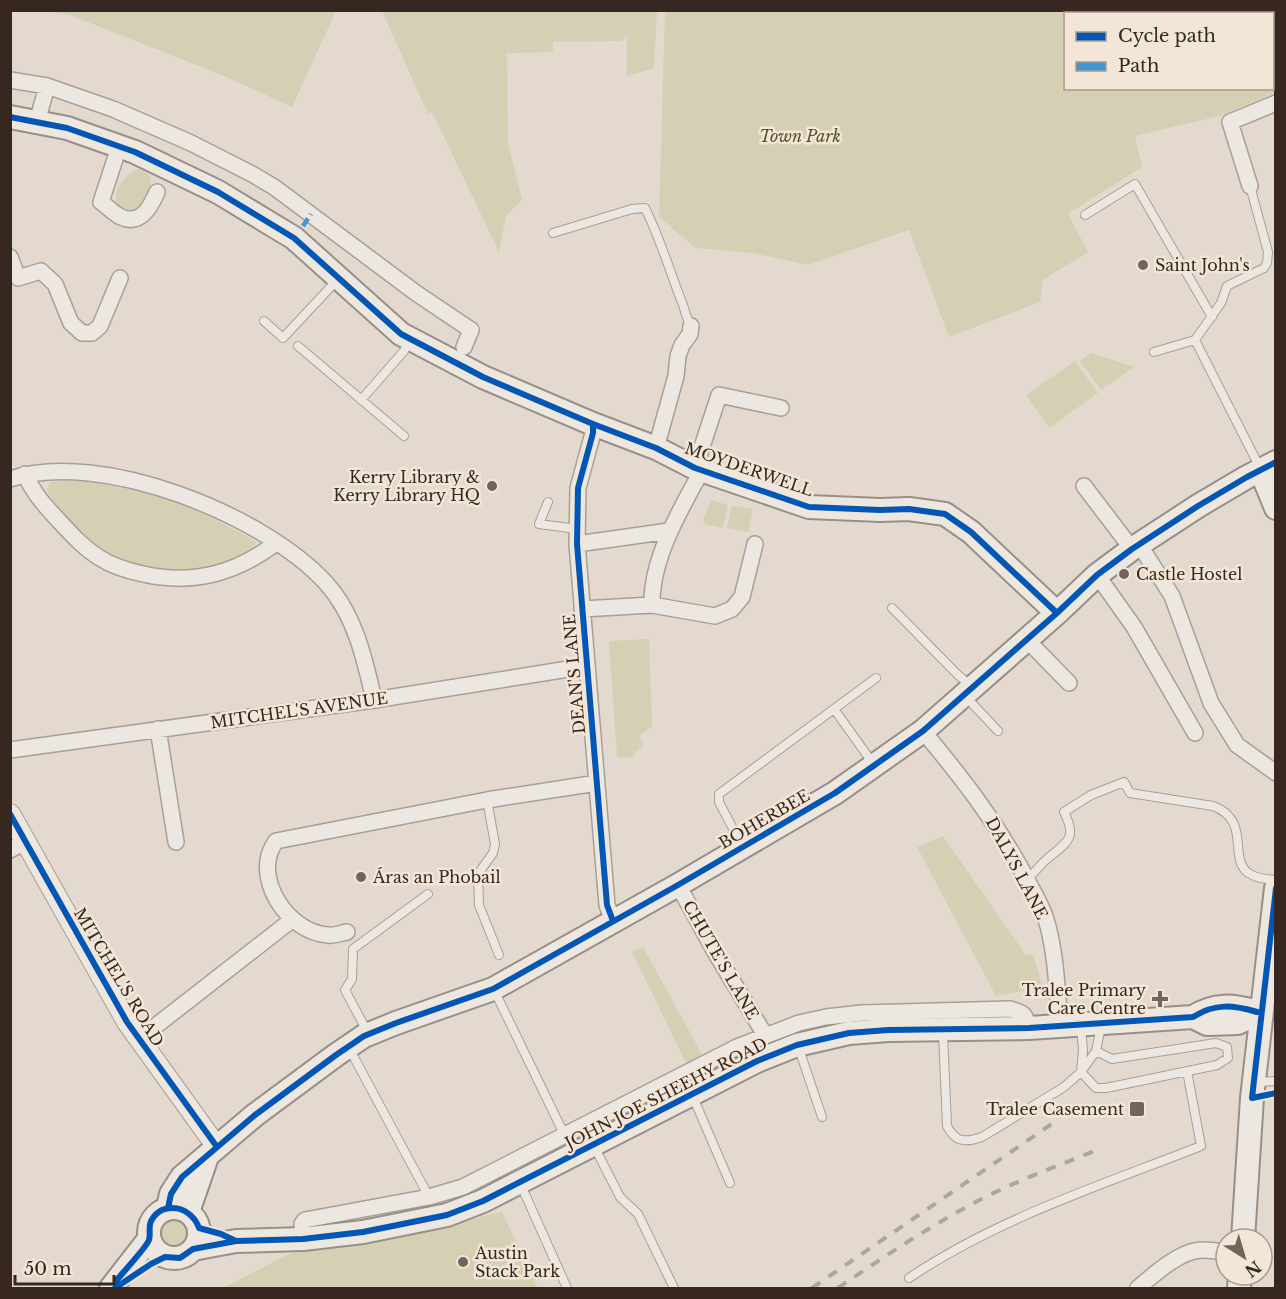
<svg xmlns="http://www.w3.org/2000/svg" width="1286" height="1299" font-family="'Libre Baskerville',serif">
  <rect width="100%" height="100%" fill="#e3d9cf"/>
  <path fill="#d5cfb3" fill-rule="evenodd" d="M45 11 336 10V11L292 107 229 78 70 15Z
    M382 11H657L654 68 627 76V36L620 41 553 42V52L507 53 508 144 522 200 506 216 499 252 432 112 428 114Z
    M665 11H1275V93L1219 116 1135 136 1142 167 1068 214 1088 252 1043 280 1040 302 949 337 909 230 808 265 753 253 695 248 659 217ZM1066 14H1272V88H1066Z
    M138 169C161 175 147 195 141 210L131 214 117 207C112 191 123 176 138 169Z
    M1091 353 1134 367 1101 390 1080 361Z
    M1075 361 1098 393 1049 428 1026 395Z
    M75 480C108 485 141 490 172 500 202 511 229 527 257 542 247 557 227 564 210 568 139 586 81 550 47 490L50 482Z
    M711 500 728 505 723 528 705 524 703 520Z
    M732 506 753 509 748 532 727 528Z
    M649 639 652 726 639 736 644 745 634 753 633 758 617 757 609 641Z
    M943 836 1025 954 1033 955 1043 987 996 996 917 847Z
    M643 947 704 1058 687 1065 632 952Z
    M502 1212 538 1288H223L289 1254 408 1234Z
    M155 1234a16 16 0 1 1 32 0a16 16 0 1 1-32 0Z"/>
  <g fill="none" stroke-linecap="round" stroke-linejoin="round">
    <defs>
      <path id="service" d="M1085 215 1135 184 1212 317
        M553 233 632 209 645 208C660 238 669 269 681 300 685 308 686 319 691 326
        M264 321 283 338 338 279
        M1195 340 1260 468
        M298 346 404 436
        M1154 352 1195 340 1221 303 1227 286 1264 268 1267 263 1268 252 1250 186
        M361 400 404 351 409 340
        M548 502 539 524 577 529
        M892 608 957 674 972 687
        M966 697 998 731
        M834 709 872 762
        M487 800 495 844 493 853 478 874 479 905 499 955
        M742 846 719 802V794L876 678
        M1027 880C1034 873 1040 865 1047 859 1067 842 1078 839 1064 812L1091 795 1124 782 1130 793 1213 806C1254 821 1225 863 1252 875 1259 879 1268 879 1276 880
        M494 990 565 1136
        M1081 1028 1083 1050 1081 1072 1096 1088H1106L1217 1065 1228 1058 1227 1047 1216 1043 1112 1059 1096 1051
        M368 1033 345 990 352 979 353 949 428 894
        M943 1033 947 1126C955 1142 965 1143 982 1137L1064 1087 1081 1072 1096 1051 1101 1026
        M798 1046 822 1117
        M349 1048 429 1197
        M1256 1082 1276 1081
        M693 1097 730 1183
        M594 1146 620 1197 638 1214 674 1288
        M520 1183 567 1288
        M909 1278C998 1218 1102 1185 1201 1146L1187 1071"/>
      <path id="minor" d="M10 80 47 86 113 109 191 143 252 174 274 187 416 293 471 330 464 347
        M37 122 47 86
        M119 147 101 202C107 206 114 214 121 217 141 226 151 206 157 192
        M1250 186 1230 122 1276 103
        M10 257 18 278 41 271 55 284 71 323 82 333H92L100 326 120 278
        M593 424V433L578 488 577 544 607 905 613 921
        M656 448 676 376 678 356 682 345 690 334 691 326
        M695 468 719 395 781 408
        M25 474C33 493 46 507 60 522 72 535 85 549 100 558 112 566 129 571 143 574 193 585 235 574 276 543
        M10 479C101 449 264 515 326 583 355 615 365 660 374 700
        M1084 486 1132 549
        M577 544 669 531
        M1139 544 1172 596 1211 703 1237 745 1276 773
        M1097 575 1134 627 1195 733
        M652 605C651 559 680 510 702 470
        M582 609 652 605 715 616 732 609 742 597 755 544
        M1026 639 1069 683
        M158 729 176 842
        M923 731C962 778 995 820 1024 874 1031 888 1040 902 1045 916 1056 950 1057 989 1060 1025
        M10 750 374 700 587 666
        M10 850 25 842
        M678 885 715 952 765 1035
        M347 932C341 933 334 936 328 935 288 933 250 876 276 841L487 800 597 783
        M139 1039 293 919
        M303 1239 302 1224 305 1220 429 1197 463 1187 737 1047 799 1023 826 1017 862 1013 1010 1009C1024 1013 1025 1013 1029 1028
        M1138 1288C1153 1275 1181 1250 1202 1250 1210 1250 1218 1251 1226 1252"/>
      <path id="tertiary" d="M10 814 127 1022 217 1147"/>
      <path id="secondary" d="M10 117 67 128 135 152 218 192 294 238 401 334 483 377 593 424 656 448 695 468 809 507 880 510 909 509 945 514 971 532 1057 613
        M1260 469 1276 508
        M1193 1017 1207 1024 1238 1023 1262 1011
        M149 1233a25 25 0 1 1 50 0a25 25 0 1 1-50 0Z
        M168 1208 171 1194 182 1177 255 1115 336 1055 364 1036 396 1023 493 989 678 885 835 793 923 731 1057 613 1097 575 1132 549 1198 506 1247 477 1276 462
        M188 1212 207 1157
        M1243 1239 1252 1098 1276 888
        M193 1249 236 1241 303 1239 363 1232 447 1215 483 1201 757 1061 797 1045 849 1033 888 1030 1029 1028 1193 1017C1215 1003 1233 1005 1257 1012
        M111 1288 149 1239
        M1239 1288 1240 1275"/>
    </defs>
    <use href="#service" stroke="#a99f98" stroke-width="10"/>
    <use href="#minor" stroke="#a99f98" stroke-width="18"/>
    <use href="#tertiary" stroke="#a99f98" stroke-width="22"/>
    <use href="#secondary" stroke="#988f88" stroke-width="26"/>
    <use href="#service" stroke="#ece7e0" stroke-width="8"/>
    <use href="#minor" stroke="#ece7e0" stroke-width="15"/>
    <use href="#tertiary" stroke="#ece7e0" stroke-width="20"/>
    <use href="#secondary" stroke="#ece7e0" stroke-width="22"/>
    <path stroke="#aca5a0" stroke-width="4" stroke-dasharray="10 10" stroke-linecap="butt" d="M812 1288 1059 1119
      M838 1288C882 1258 927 1228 974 1203 1013 1182 1055 1167 1097 1150"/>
    <path stroke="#3e96d5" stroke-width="4.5" stroke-dasharray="9 4.5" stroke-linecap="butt" d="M303 226 311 214"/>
    <defs>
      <path id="cycleway" d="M10 117 67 128 135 152 218 192 294 238 401 334 483 377 593 424 656 448 695 468 809 507 880 510 909 509 945 514 971 532 1057 613
        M593 424V433L578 488 577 544 607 905 613 921
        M10 814 127 1022 217 1147
        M1276 888 1252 1098 1276 1093
        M168 1208 171 1194 182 1177 255 1115 336 1055 364 1036 396 1023 493 989 678 885 835 793 923 731 1057 613 1097 575 1132 549 1198 506 1247 477 1276 462
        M116 1281C123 1272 146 1248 149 1240 151 1234 148 1227 151 1221 163 1199 192 1207 199 1228L221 1234 236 1241
        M115 1288 151 1264 165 1257 180 1258 193 1249 236 1241 303 1239 363 1232 447 1215 483 1201 757 1061 797 1045 849 1033 888 1030 1029 1028 1193 1017C1215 1003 1233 1005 1257 1012"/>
    </defs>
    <use href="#cycleway" stroke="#f3e6d6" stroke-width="10"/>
    <use href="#cycleway" stroke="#0057b8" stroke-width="6"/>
  </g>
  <g fill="#73655d" stroke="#f3e6d6" stroke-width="2">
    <circle cx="1143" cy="265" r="6"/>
    <circle cx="492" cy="486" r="6"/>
    <circle cx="1124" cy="574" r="6"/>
    <circle cx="361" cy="877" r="6"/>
    <path d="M1157 990h6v6h6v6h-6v6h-6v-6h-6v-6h6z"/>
    <rect x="1129" y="1101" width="16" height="16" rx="3"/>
    <circle cx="463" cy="1262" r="6"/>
  </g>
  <g text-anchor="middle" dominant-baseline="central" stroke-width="5" stroke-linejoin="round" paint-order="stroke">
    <g font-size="16" font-style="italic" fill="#4f5229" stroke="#f3e6d6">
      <text x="800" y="136">Town Park</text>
    </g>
    <g font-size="16" fill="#372720" stroke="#f3e6d6" text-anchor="start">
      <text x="1155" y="265">Saint John's</text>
      <text x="480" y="477" text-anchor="end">Kerry Library &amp;<tspan x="480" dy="18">Kerry Library HQ</tspan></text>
      <text x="1136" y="574">Castle Hostel</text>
      <text x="373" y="877">Áras an Phobail</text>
      <text x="1146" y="990" text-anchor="end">Tralee Primary<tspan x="1146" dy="18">Care Centre</tspan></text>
      <text x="1124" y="1109" text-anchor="end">Tralee Casement</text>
      <text x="475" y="1253">Austin<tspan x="475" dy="18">Stack Park</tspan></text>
    </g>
    <g font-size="16" fill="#372720" stroke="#f3e6d6">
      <text transform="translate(749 469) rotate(19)">MOYDERWELL</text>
      <text transform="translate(574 674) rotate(-95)">DEAN'S LANE</text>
      <text transform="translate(299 710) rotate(-8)">MITCHEL'S AVENUE</text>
      <text transform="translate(764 819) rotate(-30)">BOHERBEE</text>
      <text transform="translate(1017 868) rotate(62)">DALYS LANE</text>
      <text transform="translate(721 960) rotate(60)">CHUTE'S LANE</text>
      <text transform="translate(119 977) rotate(59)">MITCHEL'S ROAD</text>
      <text transform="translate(666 1093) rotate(-27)">JOHN JOE SHEEHY ROAD</text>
    </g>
  </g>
  <rect width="1286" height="1299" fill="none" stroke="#372720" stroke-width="24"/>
  <rect x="1064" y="12" width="210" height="78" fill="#f3e6d6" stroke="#a89a8d" stroke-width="1.5"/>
  <rect x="1076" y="32" width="30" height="9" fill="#0057b8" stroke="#a89a8d" stroke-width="1.5"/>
  <text x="1118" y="42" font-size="18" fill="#372720">Cycle path</text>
  <rect x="1076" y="62" width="30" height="9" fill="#3e96d5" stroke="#a89a8d" stroke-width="1.5"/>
  <text x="1118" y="72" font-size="18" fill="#372720">Path</text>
  <g transform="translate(1244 1257) rotate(143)"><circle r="28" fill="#f3e6d6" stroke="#a89a8d" stroke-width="1.5"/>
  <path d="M0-4.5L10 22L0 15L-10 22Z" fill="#73655d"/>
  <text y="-9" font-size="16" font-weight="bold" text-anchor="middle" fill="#372720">N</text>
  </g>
  <path d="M15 1275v9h99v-9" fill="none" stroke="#372720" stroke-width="3"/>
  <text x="24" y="1275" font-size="18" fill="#372720" stroke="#f3e6d6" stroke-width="4.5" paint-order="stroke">50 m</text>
</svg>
